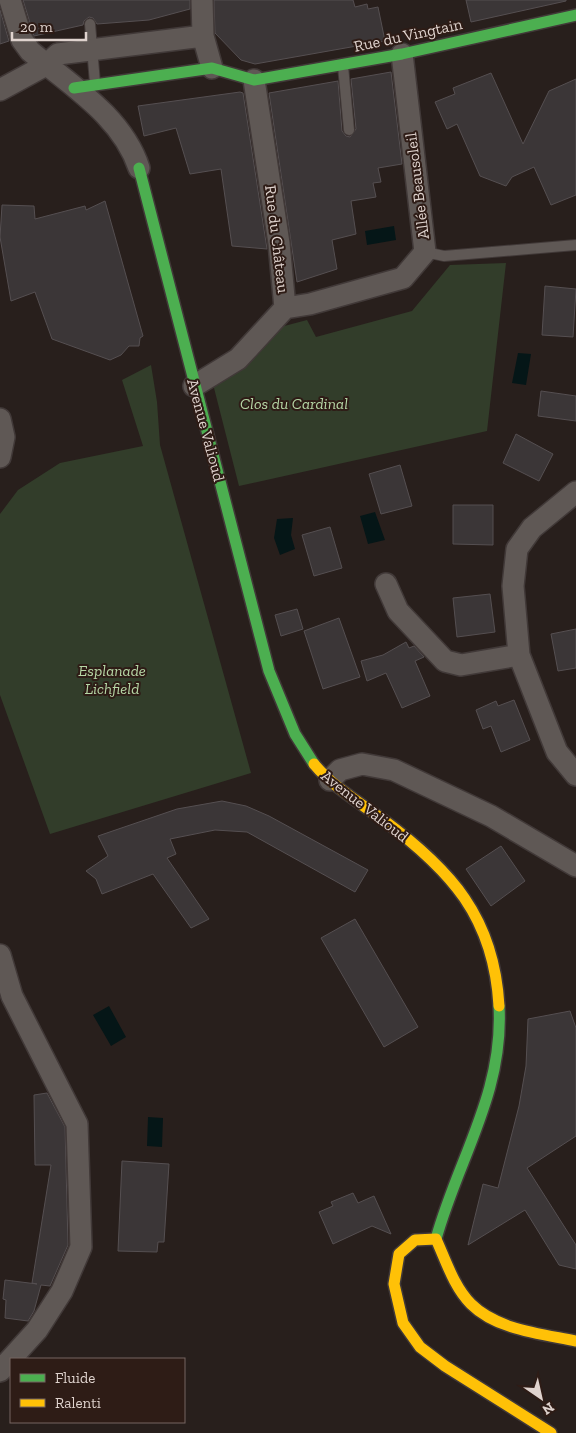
<svg xmlns="http://www.w3.org/2000/svg" width="576" height="1433" font-family="'Zilla Slab',serif">
  <rect width="100%" height="100%" fill="#281f1c"/>
  <path fill="#323d2a" d="M506 263 487 431 239 486 213 384 273 329 307 320 316 337 412 311 450 265Z
    M151 365 157 402 160 445 251 773 50 834 0 695V514L18 490 60 463 143 446 122 380Z"/>
  <path fill="#051617" d="M394 226 396 240 367 245 365 231Z
    M518 353 531 354 526 385 512 383Z
    M375 512 385 540 368 544 360 516Z
    M293 518 291 535 295 549 280 555 274 538 277 519Z
    M109 1006 126 1037 111 1046 93 1015Z
    M148 1117 163 1118 162 1147 147 1146Z"/>
  <path fill="#3b3637" stroke="#554f51" d="M23 0H190V9L149 20 97 24 93 18 89 17 84 21 83 25 34 36Z
    M214 0H353L355 7 367 4 368 9 378 7 385 41 255 64 241 60 215 33Z
    M466 0H566V1L471 22Z
    M0 10 9 41 0 44Z
    M391 72 402 164 378 168 381 182 373 183 376 197 351 201 356 234 332 240 337 269 297 282 269 93 338 81 342 131 346 136 350 137 356 129 351 79Z
    M491 73 523 144 549 91 576 79V195L551 205 534 167 512 177 506 186 480 176 457 124 447 129 435 102 455 94 453 88Z
    M240 92 243 93 267 249 232 246 221 169 190 174 176 128 144 136 138 106Z
    M105 201 143 336 140 338 139 346H129L121 355 110 360 52 339 35 292 11 301 0 237 2 205 34 206 35 219 85 206 86 210Z
    M545 286 576 289 573 337 542 335Z
    M541 391 576 396V421L538 416Z
    M516 434 553 454 539 481 503 463Z
    M400 465 412 506 381 514 369 474Z
    M453 505H493V545L453 544Z
    M330 527 342 568 314 576 302 535Z
    M490 594 495 632 457 637 453 598Z
    M297 609 303 629 281 636 275 615Z
    M339 618 360 677 323 689 304 631Z
    M576 629V668L558 671 551 634Z
    M406 642 409 648 414 646 424 657 415 661 430 696 402 708 386 673 367 681 361 661 383 655Z
    M514 700 530 740 501 752 491 726 483 729 476 710 496 701 498 706Z
    M222 801 246 806 269 816 368 870 355 892 247 832 215 830 170 839 176 854 167 858 209 919 191 928 153 874 102 894 96 879 86 871 108 856 98 836 177 809Z
    M501 846 525 881 491 906 466 869Z
    M355 919 418 1027 384 1047 321 938Z
    M570 1011 576 1028V1136L527 1168 576 1245V1269L559 1265 525 1210 468 1245 483 1184 498 1188 519 1106 526 1066 528 1019Z
    M47 1093 65 1127 68 1245 50 1286 41 1285 34 1311 28 1321 5 1318 6 1300 3 1299 5 1280 37 1284 32 1283 51 1165H35L34 1095Z
    M122 1161 169 1164 164 1242H158L157 1252 118 1251Z
    M353 1193 358 1203 374 1196 391 1234 372 1226 333 1244 319 1212 333 1206 331 1202Z"/>
  <g fill="none" stroke-linecap="round" stroke-linejoin="round">
    <defs>
      <path id="lane" d="M90 24 95 83
        M343 66 349 130
        M425 252 444 256 576 245"/>
      <path id="street" d="M10 0 22 40 30 51C70 85 122 116 139 168
        M202 0 203 36 212 68
        M0 90 46 65 58 54 203 36
        M285 308 310 304 403 278 425 252 402 54
        M194 386 238 359 285 308 279 243 254 80
        M0 419 4 437 0 457
        M576 492 532 528 517 549 513 586 519 655 557 752 576 775
        M386 584 398 611 445 661 461 665 519 655
        M330 780 340 770 362 764 394 770 491 816 576 866
        M0 955 12 996 77 1124 81 1247 62 1291 37 1330 0 1371"/>
      <path id="fast" d="M74 88 212 68 254 80 402 54 576 15
        M139 168 269 671 295 734 314 764
        M436 1239C458 1159 504 1093 499 1006"/>
      <path id="slow" d="M314 764C333 787 359 802 382 819 451 870 494 917 499 1006
        M436 1239 415 1240 399 1254 394 1284 403 1323 420 1347 445 1366 551 1433
        M436 1239C446 1261 454 1287 471 1304 497 1330 542 1334 576 1341"/>
    </defs>
    <use href="#lane" stroke="#413938" stroke-width="12"/>
    <use href="#street" stroke="#413938" stroke-width="24"/>
    <use href="#fast" stroke="#413938" stroke-width="14"/>
    <use href="#slow" stroke="#413938" stroke-width="14"/>
    <use href="#lane" stroke="#5f5855" stroke-width="10"/>
    <use href="#street" stroke="#5f5855" stroke-width="21"/>
    <use href="#fast" stroke="#4caf50" stroke-width="11"/>
    <use href="#slow" stroke="#ffc107" stroke-width="11"/>
  </g>
  <g text-anchor="middle" dominant-baseline="central" stroke-width="4" stroke-linejoin="round" paint-order="stroke">
    <g font-size="16" fill="#dfd3ce" stroke="#2e1c16">
      <text transform="translate(408 35) rotate(-12)">Rue du Vingtain</text>
      <text transform="translate(417 186) rotate(-97)">Allée Beausoleil</text>
      <text transform="translate(277 239) rotate(83)">Rue du Château</text>
      <text transform="translate(206 430) rotate(75)">Avenue Valioud</text>
      <text transform="translate(365 806) rotate(38)">Avenue Valioud</text>
    </g>
    <g font-size="16" font-style="italic" fill="#b6d7a6" stroke="#2e1c16">
      <text x="294" y="403">Clos du Cardinal</text>
      <text x="112" y="670">Esplanade<tspan x="112" dy="18">Lichfield</tspan></text>
    </g>
  </g>
  <rect x="10" y="1358" width="175" height="65" fill="#2e1c16" stroke="#756560"/>
  <rect x="20" y="1374" width="25" height="8" fill="#4caf50" stroke="#756560"/>
  <text x="55" y="1383" font-size="15" fill="#dfd3ce">Fluide</text>
  <rect x="20" y="1399" width="25" height="8" fill="#ffc107" stroke="#756560"/>
  <text x="55" y="1408" font-size="15" fill="#dfd3ce">Ralenti</text>
  <g transform="translate(541 1398) rotate(146)" stroke="#2e1c16" stroke-width="4" paint-order="stroke">
  <path d="M0-4L9 19L0 12L-9 19Z" fill="#dfd3ce"/>
  <text y="-8" font-size="14" font-weight="bold" text-anchor="middle" fill="#dfd3ce">N</text>
  </g>
  <path d="M12 32v8h74v-8" fill="none" stroke="#dfd3ce" stroke-width="2.5"/>
  <text x="20" y="32" font-size="15" fill="#dfd3ce" stroke="#2e1c16" stroke-width="4" paint-order="stroke">20 m</text>
</svg>
